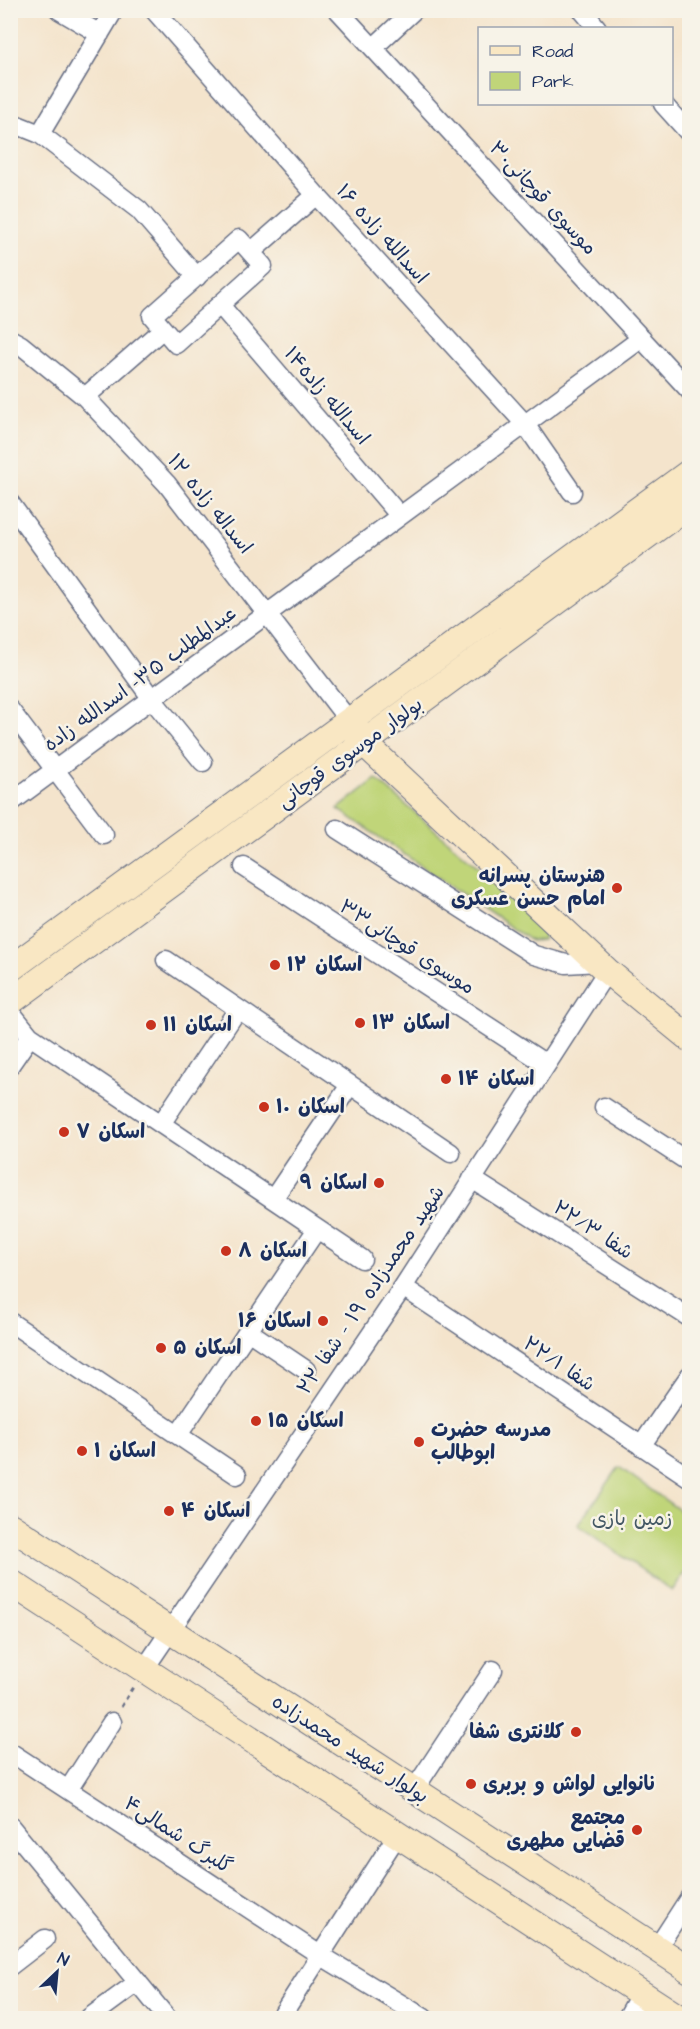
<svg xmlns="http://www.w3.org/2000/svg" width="700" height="2029" font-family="'Architects Daughter','Playpen Sans Arabic',sans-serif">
  <rect width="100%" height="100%" fill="#f7f3e8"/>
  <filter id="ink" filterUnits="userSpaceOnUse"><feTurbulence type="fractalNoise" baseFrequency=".0167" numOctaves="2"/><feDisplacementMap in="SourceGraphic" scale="12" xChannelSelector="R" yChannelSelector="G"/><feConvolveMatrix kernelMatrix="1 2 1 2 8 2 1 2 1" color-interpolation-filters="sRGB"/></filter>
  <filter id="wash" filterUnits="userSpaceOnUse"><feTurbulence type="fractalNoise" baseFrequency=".008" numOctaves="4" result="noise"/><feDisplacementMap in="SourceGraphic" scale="24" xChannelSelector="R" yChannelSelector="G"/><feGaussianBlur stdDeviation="1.35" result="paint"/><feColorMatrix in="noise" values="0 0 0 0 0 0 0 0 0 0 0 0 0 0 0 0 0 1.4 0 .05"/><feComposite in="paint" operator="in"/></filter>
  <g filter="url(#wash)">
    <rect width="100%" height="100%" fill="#f4e4cc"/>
    <path fill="#c0d579" stroke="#6e826c" stroke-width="1.5" d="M376 779 534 915 544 932 543 940 531 941 338 809Z
      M619 1467 689 1517V1566L672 1591 578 1525Z"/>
  </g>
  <g filter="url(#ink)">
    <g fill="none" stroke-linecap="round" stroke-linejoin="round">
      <defs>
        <path id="street" d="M59 10 100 34
          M154 10 316 195 525 424 572 492
          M338 10 690 391
          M582 10 597 28
          M373 48 414 10
          M663 104 690 134
          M10 122 40 134 139 210 197 277
          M40 134 114 10
          M239 239 263 266 176 344 152 316Z
          M251 252 316 195
          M220 305 400 516
          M10 339 21 345 85 397 167 484 349 721
          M85 397 163 329
          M10 503 152 699 203 762
          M10 710 104 835
          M10 803 642 338
          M337 829 534 955 566 964 598 962
          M244 867 546 1064
          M166 960 451 1153
          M10 1011 30 1036 362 1259
          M10 1065 30 1036
          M604 1107 690 1163
          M161 1124 238 1009
          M472 1179 690 1318
          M273 1199 350 1085
          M403 1287 690 1478
          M10 1322 237 1475
          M248 1331 306 1370
          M178 1435 317 1229
          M641 1446 690 1375
          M145 1668 403 1287 607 971
          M10 1752 320 1955 424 2018
          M68 1790 112 1722
          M414 1790 493 1670
          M10 1826 167 2018
          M657 1948 690 1897
          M10 1966 45 1939
          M89 2018 138 1982
          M280 2018 398 1834
          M627 2018 641 1993"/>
        <path id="secondary" d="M355 728 364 743 607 971 690 1039
          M10 969 690 472
          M10 1002 690 504
          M10 1526 690 1970
          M10 1582 679 2018"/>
      </defs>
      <use href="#street" stroke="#676e84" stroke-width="21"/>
      <use href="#secondary" stroke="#676e84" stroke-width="28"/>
      <path stroke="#676e84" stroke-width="3" stroke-dasharray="4.5 4.5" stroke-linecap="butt" d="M121 1707 133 1687"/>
      <use href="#street" stroke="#fff" stroke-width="18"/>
      <use href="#secondary" stroke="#f9e7c3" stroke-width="26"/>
    </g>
  </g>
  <g fill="#c8321e" stroke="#f7f3e8" stroke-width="2">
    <circle cx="617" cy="888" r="6"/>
    <circle cx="275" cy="965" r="6"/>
    <circle cx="360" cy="1023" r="6"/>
    <circle cx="151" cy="1025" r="6"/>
    <circle cx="446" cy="1079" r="6"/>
    <circle cx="264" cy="1107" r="6"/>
    <circle cx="64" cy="1132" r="6"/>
    <circle cx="379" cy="1183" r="6"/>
    <circle cx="226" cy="1251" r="6"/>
    <circle cx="323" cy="1321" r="6"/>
    <circle cx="161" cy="1348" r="6"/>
    <circle cx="256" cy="1421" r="6"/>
    <circle cx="419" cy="1442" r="6"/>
    <circle cx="82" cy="1451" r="6"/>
    <circle cx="169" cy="1511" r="6"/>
    <circle cx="576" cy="1732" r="6"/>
    <circle cx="471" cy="1784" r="6"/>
    <circle cx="637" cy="1830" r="6"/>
  </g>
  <g text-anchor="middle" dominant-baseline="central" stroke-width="5" stroke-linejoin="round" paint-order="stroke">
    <g font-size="20" fill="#1b2f5e" stroke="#f7f3e8">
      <text transform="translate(543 198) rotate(47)">موسوی قوچانی۳۰</text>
      <text transform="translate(382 234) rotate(48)">اسدالله زاده ۱۶</text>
      <text transform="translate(327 396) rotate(50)">اسدالله زاده۱۴</text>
      <text transform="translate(210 504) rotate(51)">اسداله زاده ۱۲</text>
      <text transform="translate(140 679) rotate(-36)">عبدالمطلب ۳۵- اسدالله زاده</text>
      <text transform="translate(350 753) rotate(-36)">بولوار موسوی قوچانی</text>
      <text transform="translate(407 947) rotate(33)">موسوی قوچانی۳۳</text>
      <text transform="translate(593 1230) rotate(33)">شفا ۲۲/۳</text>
      <text transform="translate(371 1290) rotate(-56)">شهید محمدزاده ۱۹ - شفا ۲۲</text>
      <text transform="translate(559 1364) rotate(34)">۲۲/۱ شفا</text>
      <text transform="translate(350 1749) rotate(33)">بولوار شهید محمدزاده</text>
      <text transform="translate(178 1835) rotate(33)">گلبرگ شمالی۴</text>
    </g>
    <g font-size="20" font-weight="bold" fill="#1b2f5e" stroke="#f7f3e8" text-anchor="start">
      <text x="605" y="876" text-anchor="end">هنرستان پسرانه<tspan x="605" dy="23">امام حسن عسکری</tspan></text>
      <text x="287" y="965">اسکان ۱۲</text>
      <text x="372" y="1023">اسکان ۱۳</text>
      <text x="163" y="1025">اسکان ۱۱</text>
      <text x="458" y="1079">اسکان ۱۴</text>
      <text x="276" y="1107">اسکان ۱۰</text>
      <text x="76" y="1132">اسکان ۷</text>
      <text x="367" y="1183" text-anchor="end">اسکان ۹</text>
      <text x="238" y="1251">اسکان ۸</text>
      <text x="311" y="1321" text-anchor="end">اسکان ۱۶</text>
      <text x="173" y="1348">اسکان ۵</text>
      <text x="268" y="1421">اسکان ۱۵</text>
      <text x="431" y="1430">مدرسه حضرت<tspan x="431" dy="23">ابوطالب</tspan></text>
      <text x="94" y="1451">اسکان ۱</text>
      <text x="181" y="1511">اسکان ۴</text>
      <text x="564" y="1732" text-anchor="end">کلانتری شفا</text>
      <text x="483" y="1784">نانوایی لواش و بربری</text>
      <text x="625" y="1818" text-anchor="end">مجتمع<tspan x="625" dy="23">قضایی مطهری</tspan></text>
    </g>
    <g font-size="20" fill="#445865" stroke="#f7f3e8">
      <text x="632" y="1519">زمین بازی</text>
    </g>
  </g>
  <rect width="700" height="2029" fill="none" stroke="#f7f3e8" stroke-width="36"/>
  <rect x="478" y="27" width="195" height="78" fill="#f7f3e8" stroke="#9fa5b1" stroke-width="1.5"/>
  <rect x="490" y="46" width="30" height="9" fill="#f9e7c3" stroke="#9fa5b1" stroke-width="1.5"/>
  <text x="532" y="57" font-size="18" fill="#1b2f5e">Road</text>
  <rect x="490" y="72" width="30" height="18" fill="#c0d579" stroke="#9fa5b1" stroke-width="1.5"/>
  <text x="532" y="87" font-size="18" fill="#1b2f5e">Park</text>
  <g transform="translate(57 1972) rotate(26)" stroke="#f7f3e8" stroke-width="4.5" paint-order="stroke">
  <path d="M0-4.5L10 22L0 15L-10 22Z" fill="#1b2f5e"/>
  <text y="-9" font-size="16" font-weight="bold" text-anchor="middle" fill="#1b2f5e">N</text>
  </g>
</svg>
